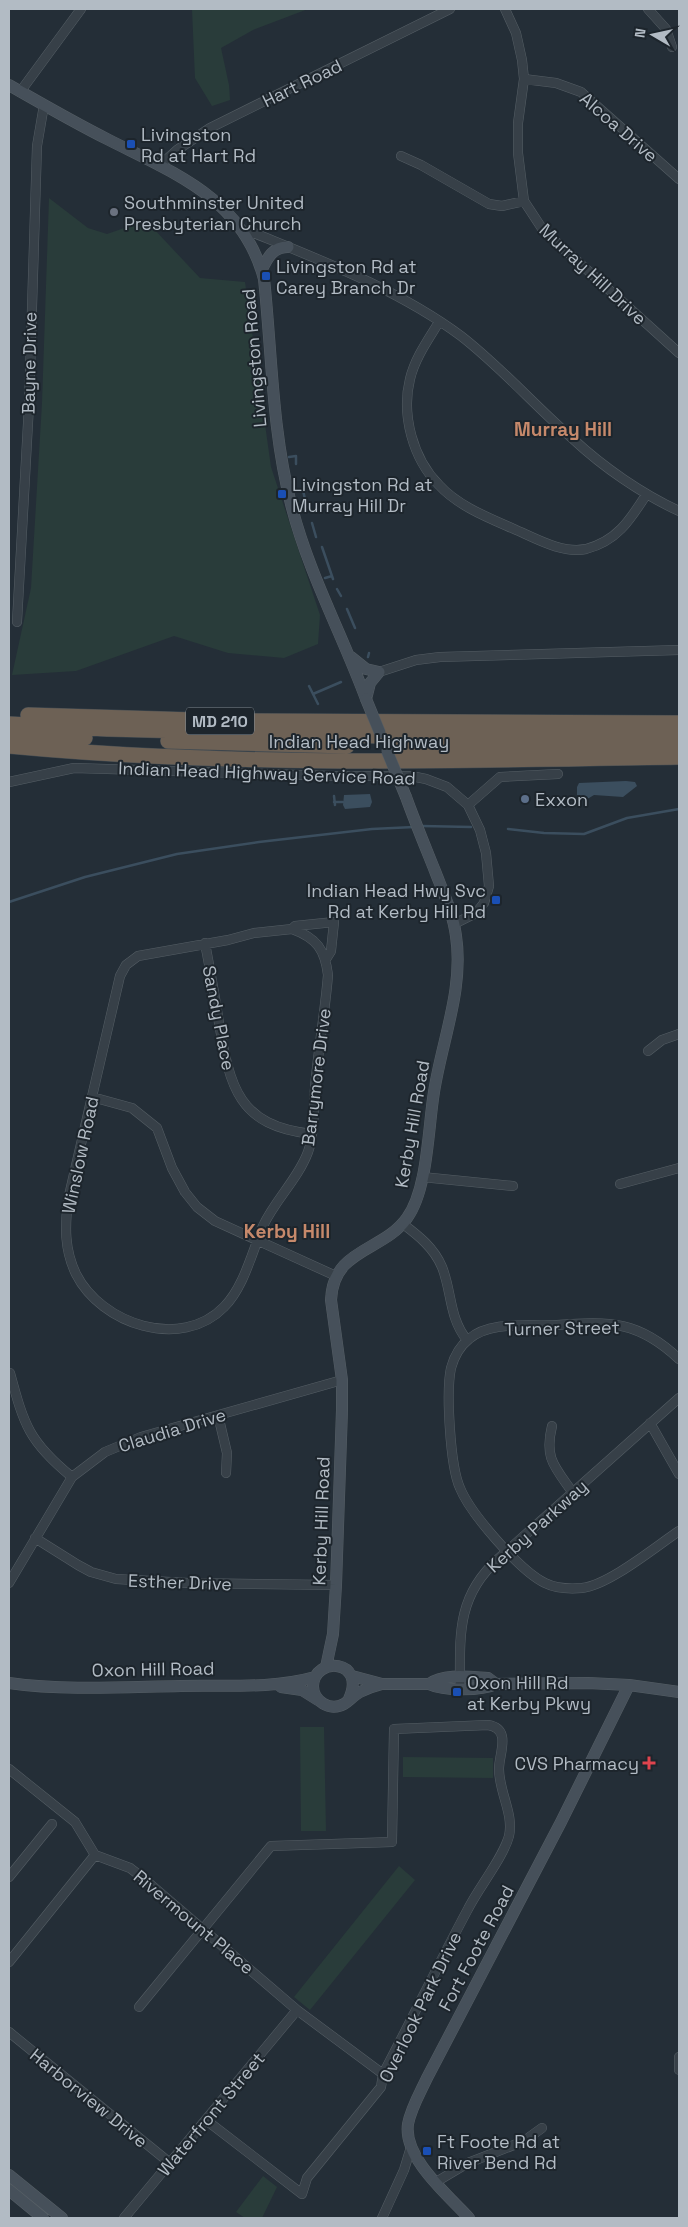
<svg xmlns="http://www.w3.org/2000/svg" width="688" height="2227" font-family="'Space Grotesk',sans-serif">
  <rect width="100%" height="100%" fill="#242e37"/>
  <path fill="#293c3a" d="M192 9H308L253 30 221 48 229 85 230 100 212 106 195 78Z
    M49 198 88 228 107 234 133 225 153 228 200 278 245 282 271 467 320 615 318 644 284 658 228 653 174 636 76 671 12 675 31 588 42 403Z
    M300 1727H324L326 1831H301Z
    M403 1757 493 1758V1778L403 1777Z
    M399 1866 415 1880 310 2010 294 1997Z
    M263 2176 277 2187 262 2218H245L236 2212Z"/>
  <path fill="#3b4e5e" d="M626 781 635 782 637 786 623 797 594 795 584 801 577 795V787L579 783Z
    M370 794 372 802 370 807 345 809 343 805 344 795Z"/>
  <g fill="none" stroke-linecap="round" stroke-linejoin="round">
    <path stroke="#3b4e5e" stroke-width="2.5" d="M289 457 296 456V464
      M303 490 307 509
      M312 523 316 537
      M322 547 333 579
      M325 578 332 576
      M337 589 341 596
      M347 609 355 628
      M368 657 369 653
      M309 686 318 704
      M313 694 341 682
      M334 796 335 805
      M334 802H343
      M422 826 471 827
      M508 829 544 833 584 834 627 818 679 809
      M9 902 85 877 177 854 259 842 372 829 414 827"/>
    <defs>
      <path id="street" d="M505 9 516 33 522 60 524 79 518 123V153L524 201 543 230 679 353
        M648 9 666 29 672 47
        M524 79 556 83 581 92 679 179
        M20 92 81 9
        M401 156 421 165 489 204 502 206 524 201
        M159 166 177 150 210 128 450 9
        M248 237 254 233C325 262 399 290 461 336 501 367 535 406 573 439 603 467 642 494 679 511
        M439 322C428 340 415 358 410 379 401 415 413 459 439 485 458 506 489 518 514 529 535 538 562 554 586 549 617 541 630 520 646 495
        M17 622 29 405 37 146 44 105
        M379 672 416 660 440 657 679 650
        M9 782 74 768 334 776H411L426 779 447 787 468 805 480 830 486 853 489 886 484 903 476 913 454 924
        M468 805 500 777 558 774
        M292 929C317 938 325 950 328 975 325 1013 318 1050 315 1088 313 1109 315 1132 308 1152 298 1179 275 1200 263 1226 252 1252 244 1287 224 1307 181 1351 101 1324 76 1274 64 1249 65 1226 68 1200L120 976 126 965 138 956 228 940 254 933Z
        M292 929 295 926 334 922 331 951 326 959
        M205 943C210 970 215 996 219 1023 230 1087 238 1126 312 1134
        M648 1051 662 1040 679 1034
        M92 1097 132 1108 157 1128 172 1168 185 1192 197 1207 215 1221 336 1276
        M422 1177 513 1186
        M620 1184 679 1168
        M403 1224C419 1236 434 1248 442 1267 452 1292 449 1318 467 1340
        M679 1359C639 1321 610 1321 557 1325 530 1327 491 1320 469 1339 460 1346 454 1357 451 1368 446 1391 450 1466 460 1488 470 1513 520 1571 545 1583 555 1588 570 1589 582 1588 609 1585 655 1547 679 1531
        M10 1373C24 1425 29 1442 72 1477
        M218 1415 227 1453 226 1473
        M650 1423 679 1474
        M552 1426C544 1459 555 1467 573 1493
        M35 1538 78 1565 91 1572 116 1579 189 1583 336 1585
        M9 1583 72 1477 105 1452 141 1437 342 1380
        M460 1689C460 1636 456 1597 498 1559L679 1398
        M9 1769 75 1822 95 1855 130 1868 143 1878 297 2010 383 2074
        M9 1877 52 1824
        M9 1962 95 1855
        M139 2007 271 1846 392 1842 394 1729 488 1725C512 1729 499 1753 499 1769 499 1792 514 1814 509 1836 503 1858 479 1887 468 1909 439 1963 412 2019 383 2074L381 2087 307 2178 302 2194 206 2120
        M9 2032 170 2163
        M679 2057V2070
        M436 2182 468 2163 524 2141 542 2128
        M124 2218 297 2010
        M382 2218 404 2170 411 2147"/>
      <path id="secondary" d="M9 85C42 104 75 123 109 140 176 174 243 199 264 279 272 354 272 431 291 504 308 572 342 634 366 699
        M262 269C268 257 273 247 288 247
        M351 657 366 669 379 672
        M366 699 370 683 379 672
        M326 1667 333 1634 336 1585 342 1410V1380L331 1300C333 1248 383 1252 407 1218 428 1189 428 1128 434 1092 442 1040 464 989 456 936 453 913 443 892 435 871 425 846 415 822 406 797
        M352 1676 382 1684H429C444 1691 481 1691 496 1684L588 1683 629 1685 679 1692
        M9 1683C66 1691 124 1687 181 1686 226 1685 272 1689 315 1677
        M429 1684C444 1673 470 1677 488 1678L496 1684
        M281 1687 302 1690 318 1700
        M349 1699C367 1659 314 1656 313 1686 313 1701 330 1712 344 1704 349 1701 354 1695 360 1692 366 1689 374 1686 382 1684
        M9 2175 62 2218
        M9 2190 43 2218
        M469 2218C448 2195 403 2158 408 2124 411 2108 420 2093 427 2078L561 1822 629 1685"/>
      <path id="highway" d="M28 715 228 721 679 723
        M9 724 107 729 381 736 679 733
        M9 736 85 738
        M168 741 347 746
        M9 746C231 767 456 761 679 757
        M400 746H679"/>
    </defs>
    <use href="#street" stroke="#555e65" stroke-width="10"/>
    <use href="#secondary" stroke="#555e65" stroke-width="12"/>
    <use href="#highway" stroke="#424b52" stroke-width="16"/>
    <use href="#street" stroke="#374048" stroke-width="9"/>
    <use href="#secondary" stroke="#46505a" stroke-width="11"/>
    <use href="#highway" stroke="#6d6155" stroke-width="15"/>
    <defs>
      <path id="secondary-bridge" d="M366 699 380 733
        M387 751 406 797"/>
    </defs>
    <use href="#secondary-bridge" stroke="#555e65" stroke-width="12" stroke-linecap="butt"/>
    <use href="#secondary-bridge" stroke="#46505a" stroke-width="11"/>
  </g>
  <g fill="#1a4fb4" stroke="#1d252c" stroke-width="2">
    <rect x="126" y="139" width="10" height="10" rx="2.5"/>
    <rect x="261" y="271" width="10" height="10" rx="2.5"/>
    <rect x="277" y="489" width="10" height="10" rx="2.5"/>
    <rect x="491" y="895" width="10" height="10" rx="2.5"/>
    <rect x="452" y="1687" width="10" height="10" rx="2.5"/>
    <rect x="422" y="2146" width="10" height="10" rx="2.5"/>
  </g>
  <circle fill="#6b7280" stroke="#1d252c" stroke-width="2" cx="114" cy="212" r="5"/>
  <circle fill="#5c6f8a" stroke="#1d252c" stroke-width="2" cx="525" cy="799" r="5"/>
  <path fill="#e0444e" stroke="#1d252c" stroke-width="2" d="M646.5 1755.5h5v5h5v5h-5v5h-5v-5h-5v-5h5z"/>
  <g text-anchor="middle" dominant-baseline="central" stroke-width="4" stroke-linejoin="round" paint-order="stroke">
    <rect fill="#1d252c" stroke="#858e96" stroke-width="1" x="186" y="707.5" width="68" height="27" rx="4"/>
    <g font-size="16" font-weight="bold" fill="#b2bbc4">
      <text x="220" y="721">MD 210</text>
    </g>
    <g font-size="18" fill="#b2bbc4" stroke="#1d252c">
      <text transform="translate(302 83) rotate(-26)">Hart Road</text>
      <text transform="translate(619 127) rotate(41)">Alcoa Drive</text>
      <text transform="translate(593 274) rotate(43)">Murray Hill Drive</text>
      <text transform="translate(254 358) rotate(-95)">Livingston Road</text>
      <text transform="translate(29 363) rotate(-89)">Bayne Drive</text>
      <text x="359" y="741">Indian Head Highway</text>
      <text transform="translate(267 773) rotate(2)">Indian Head Highway Service Road</text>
      <text transform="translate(219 1018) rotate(79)">Sandy Place</text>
      <text transform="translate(316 1077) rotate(-83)">Barrymore Drive</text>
      <text transform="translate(412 1124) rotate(-80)">Kerby Hill Road</text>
      <text transform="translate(80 1155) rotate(-78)">Winslow Road</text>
      <text transform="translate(562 1328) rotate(-1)">Turner Street</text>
      <text transform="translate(172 1430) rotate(-17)">Claudia Drive</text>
      <text transform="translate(321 1521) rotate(-88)">Kerby Hill Road</text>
      <text transform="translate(537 1526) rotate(-42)">Kerby Parkway</text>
      <text transform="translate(180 1582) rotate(2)">Esther Drive</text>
      <text transform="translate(153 1669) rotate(-1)">Oxon Hill Road</text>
      <text transform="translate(194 1922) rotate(40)">Rivermount Place</text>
      <text transform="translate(476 1948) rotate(-62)">Fort Foote Road</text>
      <text transform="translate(420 2007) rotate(-64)">Overlook Park Drive</text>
      <text transform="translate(89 2098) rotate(39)">Harborview Drive</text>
      <text transform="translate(211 2114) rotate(-50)">Waterfront Street</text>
    </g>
    <g font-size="18" fill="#b2bbc4" stroke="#1d252c" text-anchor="start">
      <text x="141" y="134">Livingston<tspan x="141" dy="21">Rd at Hart Rd</tspan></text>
      <text x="124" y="202">Southminster United<tspan x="124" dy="21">Presbyterian Church</tspan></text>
      <text x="276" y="266">Livingston Rd at<tspan x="276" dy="21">Carey Branch Dr</tspan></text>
      <text x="292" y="484">Livingston Rd at<tspan x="292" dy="21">Murray Hill Dr</tspan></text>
      <text x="535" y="799">Exxon</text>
      <text x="486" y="890" text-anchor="end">Indian Head Hwy Svc<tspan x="486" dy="21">Rd at Kerby Hill Rd</tspan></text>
      <text x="467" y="1682">Oxon Hill Rd<tspan x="467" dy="21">at Kerby Pkwy</tspan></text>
      <text x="639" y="1763" text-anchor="end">CVS Pharmacy</text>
      <text x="437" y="2141">Ft Foote Rd at<tspan x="437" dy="21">River Bend Rd</tspan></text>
    </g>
    <g font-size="19" font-weight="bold" fill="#c6896b" stroke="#1d252c">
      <text x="563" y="429">Murray Hill</text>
      <text x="287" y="1231">Kerby Hill</text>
    </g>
  </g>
  <rect width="688" height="2227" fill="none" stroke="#b2bbc4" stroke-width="20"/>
  <g transform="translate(653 35) rotate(279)" stroke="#1d252c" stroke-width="4" paint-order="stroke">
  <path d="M0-4L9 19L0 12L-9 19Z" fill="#b2bbc4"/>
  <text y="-8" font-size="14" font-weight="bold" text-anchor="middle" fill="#b2bbc4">N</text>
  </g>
</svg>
